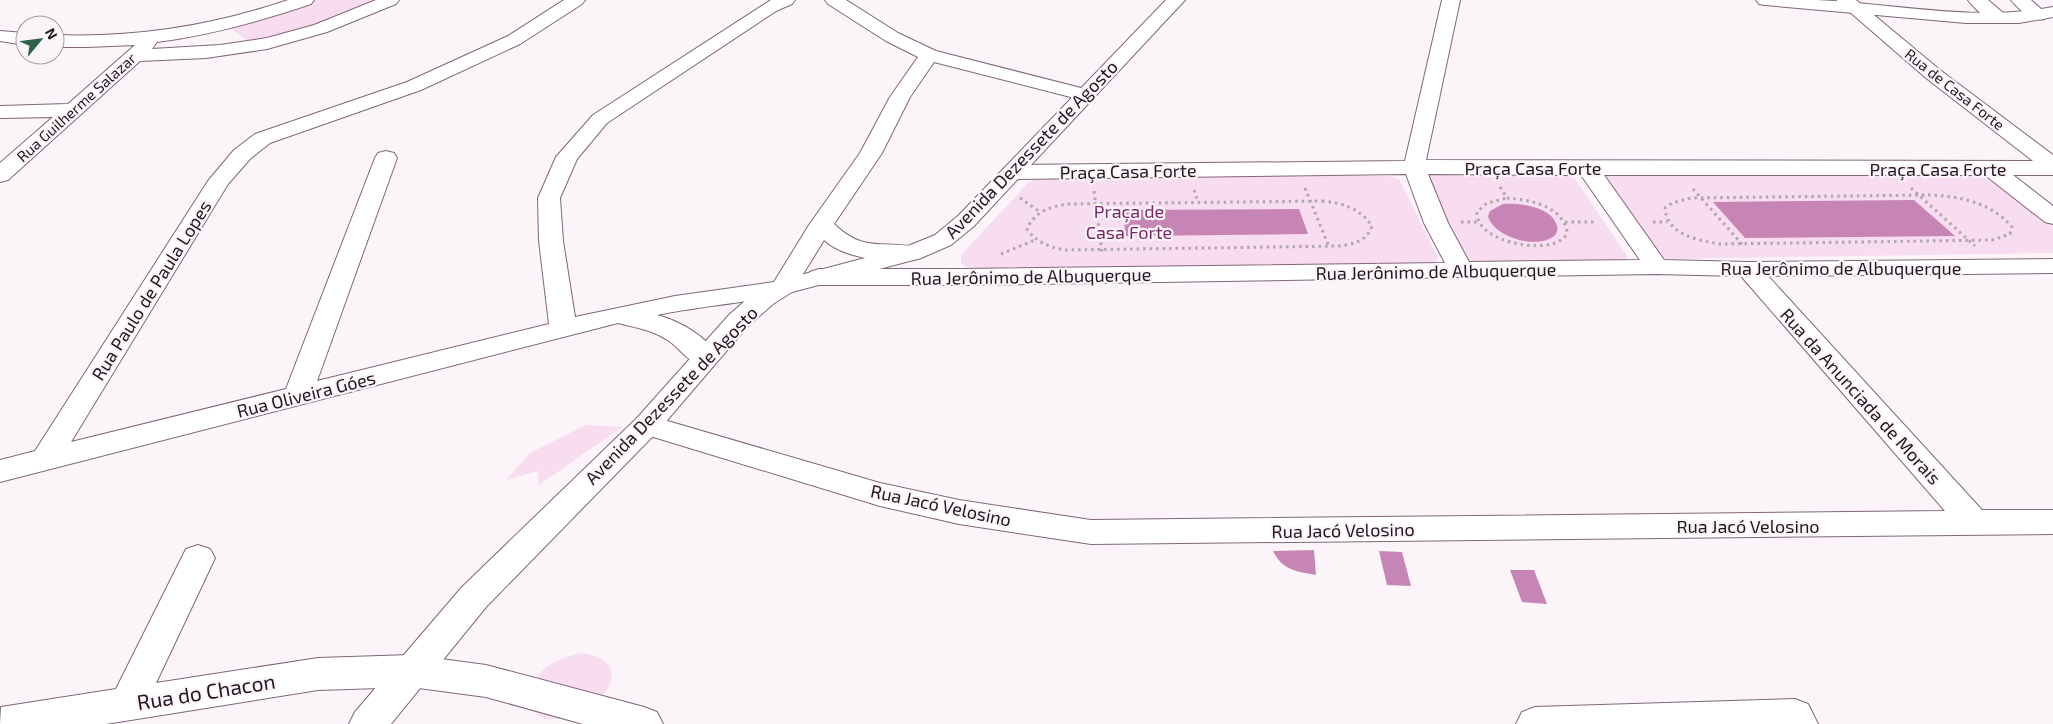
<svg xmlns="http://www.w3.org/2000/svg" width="2053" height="724" font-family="'Exo 2',sans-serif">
  <rect width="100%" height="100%" fill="#fbf5f9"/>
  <path fill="#f8dcef" d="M313 0H381L331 21 250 43 230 28Z
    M1987 174 2053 221V253L1660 259 1598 177 1604 175Z
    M1430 175 1568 176 1575 179 1628 257 1624 260 1477 262 1465 259 1424 177Z
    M1047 176H1389L1399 179 1438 258 1436 262 1431 263 976 270 966 267 961 263V255L1028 183 1036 178Z
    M585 425 622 427 539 485 538 471 506 480 530 453Z
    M583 653C646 663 592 724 546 719 538 717 534 711 532 703 525 673 559 656 583 653Z"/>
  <path fill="#c785b6" d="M1914 200 1955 236 1745 238 1713 202Z
    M1503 204C1519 203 1552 206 1557 226 1558 229 1557 234 1554 236 1537 250 1493 237 1488 216L1490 211Z
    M1299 209 1308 234 1126 236 1122 210Z
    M1314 550 1316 575C1296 571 1283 571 1273 551Z
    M1379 551 1402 552 1411 586 1387 585Z
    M1510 570H1534L1547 604 1522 602Z"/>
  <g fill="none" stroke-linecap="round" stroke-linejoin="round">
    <defs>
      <path id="minor" d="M288 0H314L311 4C261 21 210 35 157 42L152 49 220 45 267 38 314 25 376 0H399L396 4 327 32 267 49 206 58 140 61 8 180 0 182V163L53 117 0 118V106L68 104 135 45 87 47H55V35C135 38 212 26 288 0Z
        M564 0H585L582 4 520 44 421 90 270 143 250 159 228 184 71 442 286 389 375 158 378 153 386 151 394 153 397 158 317 381 549 324 539 241 538 198 556 157 593 115 771 0H795L792 4 776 11 607 123 577 159 560 198 563 241 575 317 675 296 774 282 809 225 860 153 890 97 918 57 886 41 828 4 825 0H846L898 33 936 51 1093 91 1096 95 1093 99 1086 101 934 62 910 97 882 153 834 224C865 254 884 239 921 248L924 253 921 258C894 265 844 259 824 240L792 292C749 303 701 306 657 315 680 321 706 336 719 357L715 363C708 365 702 367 696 363 686 359 678 347 669 341 653 330 637 328 618 323L0 482V460L35 451 208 181 234 150 255 134 407 82 508 36Z
        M1442 0H1460L1426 160 2033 161 1926 78 1836 0H1856L1940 70 2053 155V175H2013L2053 206V224L2045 222 1985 175H1604L1664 260 1748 262 2053 259V273L1768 276 1982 510H2053V534L1091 544 959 524 880 506 637 432 632 425 637 418 647 415 880 483 959 500 1091 520 1945 511 1741 276 1657 274 966 285H819L810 282 806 277 810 272 819 269H966L1445 263 1424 223 1406 174 1014 179 1006 177 1003 172 1006 167 1014 165 1405 161ZM1428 174 1581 175 1640 260 1469 262 1448 223Z
        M1968 0H1988L2009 18 2006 22C1993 25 1976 11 1968 0Z
        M2011 0H2031L2048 15 2045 19C2033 22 2019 10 2011 0Z
        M0 31 25 33V45L0 41Z
        M198 545 210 549 215 558 156 683 318 658 411 655 486 665 644 707 657 712 663 724H583L486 697 411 687 318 690 106 724H0L1 707 116 689 186 549Z
        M1795 699 1808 704 1818 724H1516L1522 712 1535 707Z"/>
      <path id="major" d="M1166 0H1185L974 226 951 245 921 258 792 292 773 304 747 327 657 432 486 607 391 724H349L355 712 462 587 637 418 729 315 755 292 774 282 903 248 935 235 958 216Z
        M1756 0C1777 0 1797 0 1817 0 1896 4 1975 22 2053 7V17L2019 23H1966L1765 5 1759 4Z"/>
    </defs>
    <use href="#minor" stroke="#806779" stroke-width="2"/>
    <use href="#major" stroke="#806779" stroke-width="2"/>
    <path stroke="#afa7ac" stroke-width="3" stroke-dasharray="2.5 4" stroke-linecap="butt" d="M1500 187 1507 198
      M1305 188 1329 247
      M1911 188 1975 246
      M1693 189 1742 244
      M1194 190 1198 202
      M1094 191 1102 252
      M1928 195C1959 196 1991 202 2012 227L2010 234 1992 240 1720 244C1697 240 1667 235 1665 208L1672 203 1691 198Z
      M1020 198 1040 212
      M1507 198C1529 200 1557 204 1566 227 1568 232 1566 237 1561 240 1541 254 1475 241 1477 212L1487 203Z
      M1322 201C1342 203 1360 208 1372 226 1367 241 1354 244 1340 246L1064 250C1049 247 1036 242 1027 229 1035 211 1051 206 1069 204Z
      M1461 222H1479
      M1565 222H1597
      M1653 222H1667
      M1001 254 1035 240"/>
    <use href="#minor" fill="#fff" fill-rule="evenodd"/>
    <use href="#major" fill="#fff" fill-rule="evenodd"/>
  </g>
  <g text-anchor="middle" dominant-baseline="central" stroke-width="4.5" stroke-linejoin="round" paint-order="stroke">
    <g font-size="15" fill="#231820" stroke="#fbf5f9">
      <text transform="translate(1955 89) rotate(38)">Rua de Casa Forte</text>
      <text transform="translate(76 107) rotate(-42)">Rua Guilherme Salazar</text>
    </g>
    <g font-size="18" fill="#231820" stroke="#fbf5f9">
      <text transform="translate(1031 149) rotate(-46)">Avenida Dezessete de Agosto</text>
      <text x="1533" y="168">Praça Casa Forte</text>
      <text x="1938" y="169">Praça Casa Forte</text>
      <text transform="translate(1128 171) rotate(-1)">Praça Casa Forte</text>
      <text x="1841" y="268">Rua Jerônimo de Albuquerque</text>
      <text transform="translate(1436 271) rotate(-1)">Rua Jerônimo de Albuquerque</text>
      <text transform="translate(1031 276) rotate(-1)">Rua Jerônimo de Albuquerque</text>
      <text transform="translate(151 290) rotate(-58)">Rua Paulo de Paula Lopes</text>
      <text transform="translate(306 394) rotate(-14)">Rua Oliveira Góes</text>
      <text transform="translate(671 395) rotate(-46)">Avenida Dezessete de Agosto</text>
      <text transform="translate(1861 396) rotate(48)">Rua da Anunciada de Morais</text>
      <text transform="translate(941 505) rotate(12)">Rua Jacó Velosino</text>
      <text x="1748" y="526">Rua Jacó Velosino</text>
      <text transform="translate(1343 530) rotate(-1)">Rua Jacó Velosino</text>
    </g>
    <g font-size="18" fill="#762966" stroke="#fbf5f9">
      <text x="1129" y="211">Praça de<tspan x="1129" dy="21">Casa Forte</tspan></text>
    </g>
    <g font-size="21" fill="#231820" stroke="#fbf5f9">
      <text transform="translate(206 691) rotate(-9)">Rua do Chacon</text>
    </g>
  </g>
  <g transform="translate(40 40) rotate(61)"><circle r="24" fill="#fbf5f9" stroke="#a59da2"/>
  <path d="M0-4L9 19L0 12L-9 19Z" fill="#2d6348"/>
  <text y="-8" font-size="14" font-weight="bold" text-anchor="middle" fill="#231820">N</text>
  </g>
</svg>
